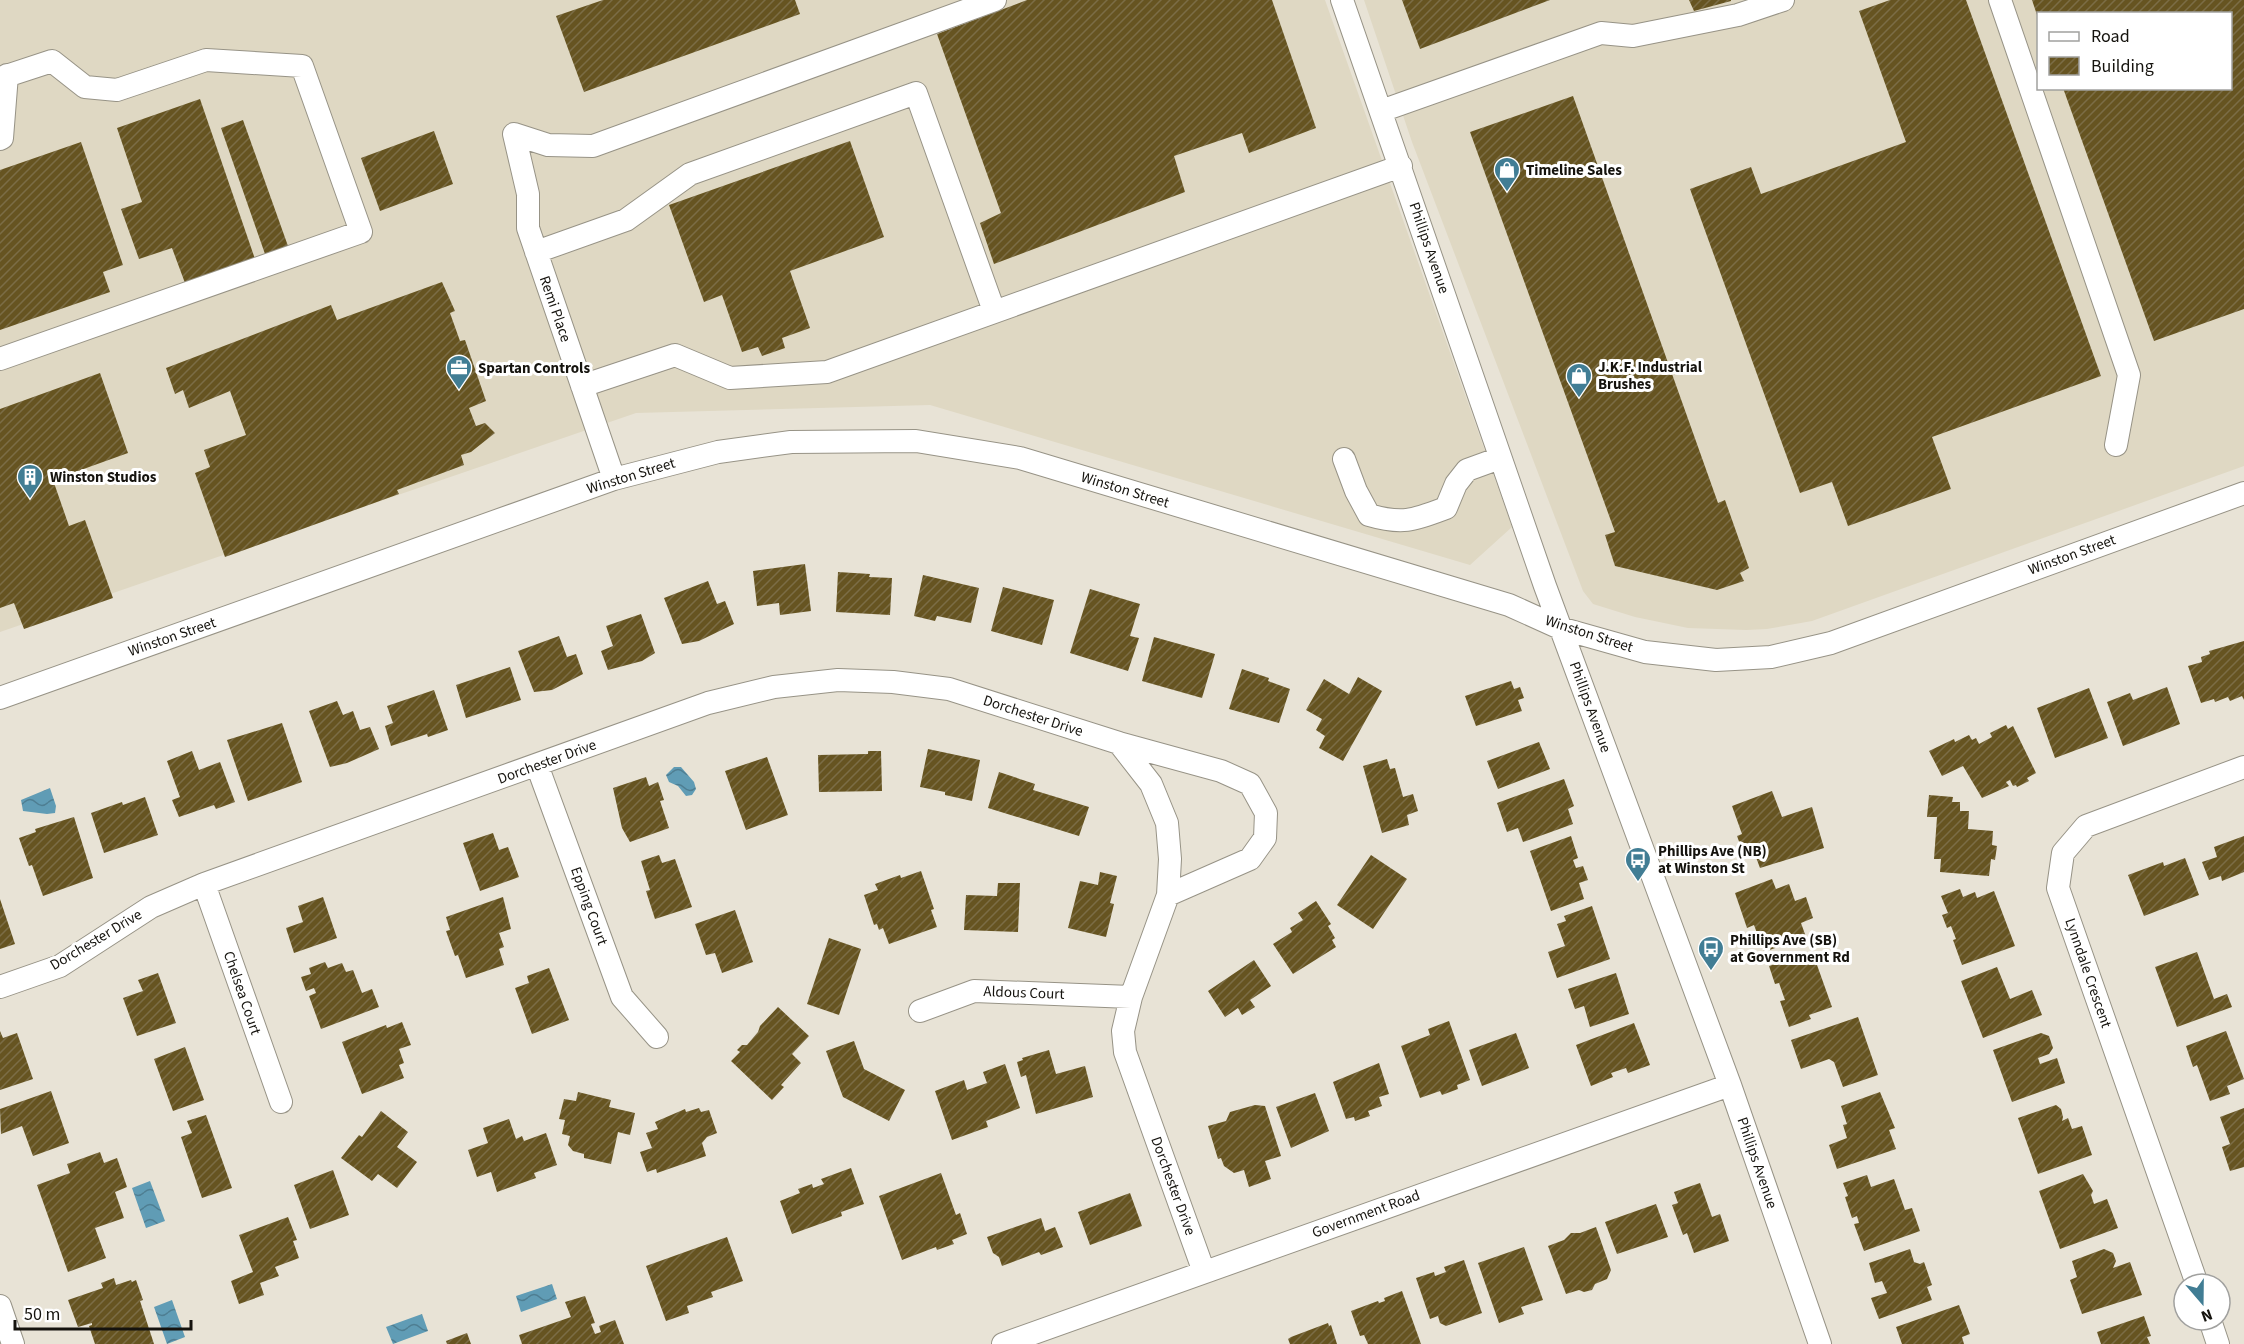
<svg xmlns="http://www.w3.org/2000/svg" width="2244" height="1344" font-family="'Source Sans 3',sans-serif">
  <defs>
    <pattern id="water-waves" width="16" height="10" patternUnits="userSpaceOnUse" patternTransform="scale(1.5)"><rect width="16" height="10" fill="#609cb5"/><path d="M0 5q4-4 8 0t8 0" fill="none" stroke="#4e7e92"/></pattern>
    <pattern id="building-hatch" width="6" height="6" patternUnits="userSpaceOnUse" patternTransform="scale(1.5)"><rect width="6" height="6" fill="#665421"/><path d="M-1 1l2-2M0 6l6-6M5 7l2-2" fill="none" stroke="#7b6d46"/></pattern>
  </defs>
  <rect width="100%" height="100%" fill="#e8e3d6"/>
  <path fill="#dfd8c3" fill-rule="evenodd" d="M0 0H1325L1512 527 1470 565 930 405 636 413 0 632Z
    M1364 0H2244V466L1812 621 1767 629 1746 630 1688 628 1635 617 1593 604 1583 591 1412 142ZM2038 14H2230V88H2038Z"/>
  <path fill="url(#water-waves)" d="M674 767H681L694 782 696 789 692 795 686 796 678 786 669 782 666 775Z
    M50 788 56 806 55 813 47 814 23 811 21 800Z
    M150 1181 165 1221 146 1228 132 1188Z
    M552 1284 557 1299 521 1312 516 1296Z
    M172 1300 185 1337 167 1344 154 1307Z
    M422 1314 428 1331 393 1344 386 1327Z"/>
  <path fill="url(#building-hatch)" d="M603 0H795L800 14 584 92 556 16Z
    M1027 0H1272L1316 128 1249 153 1242 133 1174 156 1185 192 994 264 980 223 1001 213 937 34Z
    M1402 0H1550L1420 49Z
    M1689 0H1731V1L1694 11Z
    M1890 0H1966L2101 376 1932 437 1951 489 1848 526 1832 482 1800 493 1690 189 1751 167 1761 194 1906 142 1859 11Z
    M2032 0H2244V309L2154 341 2063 88H2230V14H2038V18Z
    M1573 96 1718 503 1725 500 1749 568 1740 573 1744 581 1717 590 1615 566 1605 535 1615 532 1470 132Z
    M200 99 255 259 185 283 172 248 139 259 121 209 142 202 117 128Z
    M243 120 288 246 265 254 221 128Z
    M434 131 453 184 380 211 361 158Z
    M850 141 884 237 790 271 810 328 782 338 785 348 762 356 758 347 742 352 722 295 704 302 669 205Z
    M81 142 123 265 103 272 110 292 0 330V170Z
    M442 282 455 311 450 313 460 341 465 340 486 401 469 408 476 426 485 423 495 433 471 452 461 455 464 465 397 490 399 494 225 557 195 473 210 467 204 450 246 435 230 391 189 408 183 390 175 394 166 368 331 305 337 320Z
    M100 373 128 453 53 480 69 526 85 520 113 598 24 629 14 603 0 608V409Z
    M805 564 811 611 780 615 779 603 757 606 753 571Z
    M838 572 870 574 869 577 892 578 890 615 836 612Z
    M923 575 979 588 971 623 937 616 935 621 914 616Z
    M708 581 717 604 725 601 734 624 699 641 682 644 664 598Z
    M1003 587 1054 600 1042 645 991 631Z
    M1090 589 1140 604 1130 636 1139 638 1128 671 1070 653Z
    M641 614 655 653 642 661 608 670 601 651 613 646 606 626Z
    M559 636 567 657 576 654 583 674 552 690 534 692 518 651Z
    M1154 637 1215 654 1202 698 1142 681Z
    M2244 641V700L2242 696 2230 701 2228 697 2215 702 2214 699 2201 703 2188 666 2202 662 2201 657 2210 654 2209 651Z
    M510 667 521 700 466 718 456 685Z
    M1242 669 1269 678 1268 681 1290 689 1279 723 1229 709Z
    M1358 677 1382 691 1343 761 1319 748 1325 736 1316 730 1322 719 1306 710 1324 679 1349 694Z
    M1511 681 1514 689 1520 687 1524 698 1518 700 1522 711 1476 726 1465 696Z
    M2167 687 2180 724 2123 746 2107 702 2130 693 2133 700Z
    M2089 688 2108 738 2055 758 2037 708Z
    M434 690 448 730 428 737 427 734 391 746 385 726 393 723 387 706Z
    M337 701 343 715 353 711 360 730 370 727 379 749 347 763 330 767 309 711Z
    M282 723 302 782 248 801 227 740Z
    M2006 725 2008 729 2013 726 2036 773 2027 778 2029 781 2017 787 2016 785 2013 786 2010 780 2006 782 2009 786 1982 798 1963 766 1942 776 1929 751 1954 739 1955 742 1969 735 1972 740 1976 738 1979 744 1992 737 1990 733Z
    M1539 742 1550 769 1498 789 1487 761Z
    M928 749 980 760 972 801 945 795V792L920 787Z
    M192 751 199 770 220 762 235 802 216 809 214 805 179 817 172 800 180 797 167 761Z
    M868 751H881L882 791 819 792 818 755 868 754Z
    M767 757 788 815 746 830 725 771Z
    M1387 759 1390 769 1395 768 1403 797 1413 794 1418 811 1407 815 1409 825 1382 833 1363 766Z
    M999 772 1035 784 1033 790 1089 807 1079 836 988 808Z
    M646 777 649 786 658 782 664 800 660 801 669 828 630 842 622 828 613 788Z
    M1564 779 1574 806 1568 809 1573 824 1523 842 1518 828 1507 832 1497 803Z
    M1772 791 1782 817 1812 807 1824 848 1760 868 1754 852 1744 855 1737 836 1742 834 1732 806Z
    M1929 795 1953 797 1952 802H1960V811H1969L1968 829 1993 831 1992 845 1997 846 1995 860 1991 859 1989 876 1940 872 1941 859H1934L1937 817H1927Z
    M145 797 158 835 104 853 91 813 122 802 123 805Z
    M74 817 93 878 43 896 32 865 29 866 19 838 36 832 35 829Z
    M493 833 499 850 508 847 519 877 480 891 463 843Z
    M1571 836 1578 858 1573 860 1576 868 1583 866 1588 880 1579 883 1584 899 1551 911 1530 851Z
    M2244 836V872L2222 881 2221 876 2209 880 2202 862 2217 857 2214 847Z
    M659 855 662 863 675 859 692 907 655 919 646 891 650 890 641 861Z
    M1371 855 1407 879 1373 929 1337 905Z
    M2185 858 2199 895 2144 916 2128 875 2163 862 2164 866Z
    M921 871 934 909 931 910 937 927 889 944 883 928 879 930 877 924 874 925 864 895 878 890 875 884 900 875 901 878Z
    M1100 872 1117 876 1110 903 1114 904 1106 937 1068 928 1080 881 1098 885Z
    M1772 879 1776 889 1789 884 1795 901 1806 897 1813 918 1801 923 1806 937 1764 952 1754 925 1747 928 1735 893Z
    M998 883H1020L1018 932 964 930 966 895 997 896Z
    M1960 889 1963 897 1975 892 1977 898 1994 891 2015 946 1962 965 1953 940 1956 939 1951 926 1947 928 1942 915 1948 913 1941 896Z
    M323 897 337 938 294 953 286 928 303 922 298 906Z
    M503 897 511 929 499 933 504 947 499 949 504 965 466 978 458 955 455 956 446 931 450 930 446 917Z
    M0 899 15 944 0 949Z
    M1316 901 1331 924 1328 926 1335 938 1332 940 1336 947 1293 974 1273 944 1292 932 1290 928 1303 920 1298 913Z
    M1592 906 1610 959 1557 978 1548 952 1565 946 1557 924 1566 921 1564 916Z
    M735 910 753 962 722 973 715 953 706 955 695 924Z
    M829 938 861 949 839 1015 807 1004Z
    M1812 951 1832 1007 1809 1015 1811 1019 1789 1027 1780 1001 1785 1000 1779 983 1775 984 1769 966Z
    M2197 952 2214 999 2227 994 2232 1007 2177 1027 2155 967Z
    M1254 960 1271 986 1250 1000 1255 1007 1242 1015 1238 1008 1225 1017 1208 991Z
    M325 962 328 968 342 963 346 972 353 970 362 993 372 989 379 1007 321 1029 309 996 316 993 314 988 306 991 301 977 311 974 309 968Z
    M1997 967 2010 999 2032 990 2042 1015 1983 1038 1961 981Z
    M549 968 569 1020 532 1034 515 988 529 983 527 976Z
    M158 973 176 1023 137 1036 123 998 143 991 138 980Z
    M1616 973 1629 1014 1590 1027 1584 1006 1575 1009 1568 989Z
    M778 1007 809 1036 792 1054 801 1063 781 1085 784 1087 772 1100 731 1061 740 1052 737 1050 742 1045H747L758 1032 760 1026Z
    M1858 1017 1878 1075 1843 1087 1834 1062 1829 1059 1801 1069 1791 1040Z
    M1449 1021 1470 1080 1457 1085 1458 1089 1442 1095 1440 1091 1420 1098 1401 1046 1430 1035 1428 1029Z
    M402 1022 411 1045 399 1049 404 1063 399 1065 404 1078 362 1094 342 1042 386 1025 387 1028Z
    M1634 1023 1650 1065 1628 1073 1626 1068 1611 1073 1613 1077 1591 1086 1576 1045Z
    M0 1031 3 1038 17 1033 33 1079 0 1090Z
    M2226 1031 2244 1079 2227 1086 2230 1094 2210 1101 2197 1065 2193 1067 2186 1046Z
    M1516 1033 1529 1068 1482 1086 1469 1050Z
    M2041 1033 2049 1036 2053 1048 2049 1054 2038 1058 2040 1064 2057 1058 2065 1083 2012 1102 1993 1050Z
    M854 1041 864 1069 905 1090 889 1121 843 1097 826 1051Z
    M185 1047 204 1100 173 1111 154 1059Z
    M1049 1050 1056 1074 1085 1066 1093 1097 1036 1114 1026 1075 1021 1077 1017 1062 1023 1060 1022 1058Z
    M1379 1063 1389 1094 1379 1097 1382 1106 1368 1111 1370 1116 1355 1121 1354 1117 1346 1119 1333 1082Z
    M1005 1064 1020 1108 986 1121 988 1127 952 1140 935 1091 964 1080 967 1090 987 1083 983 1072Z
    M51 1091 69 1143 33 1156 22 1126 1 1134 0 1109Z
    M578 1092 611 1100 609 1107 635 1113 630 1135 618 1132 611 1164 584 1158V1154L573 1151 568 1145 570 1136 562 1134 565 1120 559 1119 564 1099 576 1101Z
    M1880 1092 1895 1128 1889 1130 1896 1149 1837 1169 1829 1145 1847 1138 1843 1125 1847 1124 1841 1106Z
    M1315 1093 1329 1131 1291 1148 1276 1107Z
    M1255 1105 1265 1106 1281 1156 1265 1161 1271 1179 1249 1187 1244 1170 1234 1173 1224 1166 1221 1158 1218 1159 1208 1126 1226 1121 1230 1112Z
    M2056 1105 2061 1109 2063 1117 2062 1121 2068 1118 2072 1129 2082 1126 2092 1155 2038 1174 2018 1118Z
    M699 1108 701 1112 709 1110 717 1133 707 1137 702 1143 706 1156 657 1173 656 1169 647 1172 640 1152 652 1148 646 1133 658 1129 655 1122 685 1109 686 1112Z
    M2244 1108V1167L2230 1171 2222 1147 2230 1144 2220 1117Z
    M381 1111 408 1132 397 1147 417 1162 397 1188 378 1174 372 1181 341 1158 359 1135 362 1137Z
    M206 1115 232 1188 202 1198 181 1137 192 1133 187 1121Z
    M509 1119 516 1139 522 1136 524 1141 546 1133 557 1165 534 1173 536 1178 497 1192 491 1172 477 1177 468 1150 488 1143 483 1128Z
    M100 1152 104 1163 117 1158 127 1187 115 1192 124 1218 95 1228 106 1258 68 1272 37 1185 70 1173 67 1164Z
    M851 1168 864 1204 841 1212 842 1216 792 1234 780 1201 800 1193 798 1189 812 1184 813 1188 824 1184 821 1179Z
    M333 1170 349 1215 310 1229 294 1185Z
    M941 1173 956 1215 960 1213 967 1234 952 1240 954 1244 937 1250 936 1247 902 1260 879 1196Z
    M2083 1174 2093 1191 2091 1195 2094 1204 2107 1199 2118 1228 2060 1249 2039 1191Z
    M1867 1175 1871 1187 1894 1179 1905 1210 1912 1208 1920 1231 1864 1251 1854 1224 1859 1223 1857 1216 1852 1218 1845 1197 1848 1196 1843 1183Z
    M1700 1183 1712 1217 1720 1214 1729 1241 1694 1253 1687 1233 1683 1235 1672 1205 1678 1203 1674 1192Z
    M1130 1193 1142 1226 1090 1245 1078 1212Z
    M1656 1204 1668 1237 1617 1254 1605 1222Z
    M288 1217 297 1240 293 1241 299 1258 275 1267 279 1276 260 1283 264 1295 239 1304 231 1281 253 1272 239 1235Z
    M1041 1218 1045 1231 1055 1227 1063 1247 1041 1255 1039 1252 1002 1266 999 1257 993 1253 987 1237Z
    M1596 1227 1611 1270 1607 1279 1595 1284 1592 1290 1584 1292 1579 1290 1566 1294 1548 1246 1564 1240 1571 1233H1580Z
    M727 1237 743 1281 711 1292 713 1297 687 1306 689 1313 666 1321 646 1266Z
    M1524 1247 1543 1300 1521 1307 1524 1314 1499 1323 1478 1263Z
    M1910 1249 1914 1262 1920 1264 1924 1262 1932 1285 1927 1287 1932 1300 1879 1319 1871 1298 1887 1293 1882 1281 1875 1283 1869 1263Z
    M2104 1249 2113 1253 2116 1261 2113 1268 2130 1262 2142 1295 2082 1314 2070 1280 2077 1277 2072 1261Z
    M1464 1260 1482 1313 1446 1326 1440 1323 1438 1316 1430 1319 1416 1278 1434 1272 1435 1276 1446 1272 1444 1267Z
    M114 1278 116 1285 131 1280 132 1282 136 1280 143 1300 140 1301 154 1344H95L89 1326 92 1325V1323L78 1327 68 1300 103 1288 101 1283Z
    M1402 1291 1421 1344H1368L1364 1335 1360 1336 1351 1311 1378 1301 1379 1303 1385 1301 1384 1298Z
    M585 1296 595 1323 591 1324 595 1334 601 1332 599 1326 615 1320 624 1344H522L519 1335 571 1317 565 1302Z
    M1959 1305 1970 1334 1962 1337 1964 1344H1902L1896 1327Z
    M2144 1316 2151 1336 2147 1337 2150 1344H2101L2097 1332Z
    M1328 1323 1329 1326 1331 1325 1337 1344H1290L1288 1339 1291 1337Z
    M467 1333 471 1344H447L446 1341Z"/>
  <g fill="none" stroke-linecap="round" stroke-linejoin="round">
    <defs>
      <path id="minor" d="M1342 0 1545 586 1730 1085 1820 1344
        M2000 0 2129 375 2116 445
        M0 78 52 61 85 87 117 90 206 60 302 66 361 232 0 359
        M1381 111 1601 33 1633 36 1738 15 1783 0
        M0 139 2 138 7 75
        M536 252 626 220 690 174 916 93 994 311
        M582 386 675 355 730 378 827 372 1401 166
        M1344 459 1356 491 1369 515C1403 525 1414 520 1446 508L1456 484 1467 470 1500 458
        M614 479 528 228V194L514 134 548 145 593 146 995 0
        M0 698 614 479 718 452 791 442 916 441 1020 458 1509 605 1560 628 1645 652 1716 660 1771 657 1831 643 2244 493
        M1119 743 1221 771 1250 784 1266 813 1265 838 1250 859 1168 895
        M537 765 622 997 657 1037
        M204 884 281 1102
        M0 987 60 966 151 907 204 884 708 703 774 687 838 680 893 682 949 689 1119 743 1151 784 1167 823 1170 859 1168 895 1131 997 1123 1031 1125 1052 1204 1272
        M920 1011 974 991 1131 997
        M2197 1284 2058 888 2063 853 2086 826 2244 767
        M0 1306 13 1344
        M2210 1320 2218 1344
        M1003 1344 1730 1085"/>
    </defs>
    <use href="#minor" stroke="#979386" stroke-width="24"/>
    <use href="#minor" stroke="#fff" stroke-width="22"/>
  </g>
  <defs>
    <symbol id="shop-pin" viewBox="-11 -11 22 30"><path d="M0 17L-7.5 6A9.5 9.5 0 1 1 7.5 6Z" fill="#417d94" stroke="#fff"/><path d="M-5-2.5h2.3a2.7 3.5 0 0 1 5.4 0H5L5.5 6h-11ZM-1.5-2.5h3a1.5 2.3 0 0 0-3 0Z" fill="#fff"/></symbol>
    <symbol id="office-pin" viewBox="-11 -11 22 30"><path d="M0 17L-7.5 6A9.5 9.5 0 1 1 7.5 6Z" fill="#417d94" stroke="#fff"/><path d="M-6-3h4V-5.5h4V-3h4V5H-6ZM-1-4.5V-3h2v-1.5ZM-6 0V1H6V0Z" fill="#fff"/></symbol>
    <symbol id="building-pin" viewBox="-11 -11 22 30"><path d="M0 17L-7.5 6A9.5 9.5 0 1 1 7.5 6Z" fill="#417d94" stroke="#fff"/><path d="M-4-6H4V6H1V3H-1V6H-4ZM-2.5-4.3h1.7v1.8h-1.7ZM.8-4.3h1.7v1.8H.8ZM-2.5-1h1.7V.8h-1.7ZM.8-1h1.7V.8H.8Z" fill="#fff"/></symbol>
    <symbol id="bus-pin" viewBox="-11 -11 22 30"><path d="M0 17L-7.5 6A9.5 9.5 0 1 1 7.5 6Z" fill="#417d94" stroke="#fff"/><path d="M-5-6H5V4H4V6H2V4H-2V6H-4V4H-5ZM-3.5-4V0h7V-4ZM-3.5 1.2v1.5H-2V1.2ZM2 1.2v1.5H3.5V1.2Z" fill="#fff"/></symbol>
  </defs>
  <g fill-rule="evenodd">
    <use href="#shop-pin" x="1492" y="155" width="30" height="40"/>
    <use href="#office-pin" x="444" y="353" width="30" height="40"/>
    <use href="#shop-pin" x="1564" y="361" width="30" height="40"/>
    <use href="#building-pin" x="15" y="462" width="30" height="40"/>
    <use href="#bus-pin" x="1623" y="845" width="30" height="40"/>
    <use href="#bus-pin" x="1696" y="934" width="30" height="40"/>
  </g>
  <g text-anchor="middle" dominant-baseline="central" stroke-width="6" stroke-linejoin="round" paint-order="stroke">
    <g font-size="15" font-weight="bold" fill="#15130e" stroke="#fff" text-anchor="start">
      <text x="1526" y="170">Timeline Sales</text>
      <text x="1598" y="367">J.K.F. Industrial<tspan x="1598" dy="17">Brushes</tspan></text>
      <text x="478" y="368">Spartan Controls</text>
      <text x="50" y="477">Winston Studios</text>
      <text x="1658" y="851">Phillips Ave (NB)<tspan x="1658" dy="17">at Winston St</tspan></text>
      <text x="1730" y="940">Phillips Ave (SB)<tspan x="1730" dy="17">at Government Rd</tspan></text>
    </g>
    <g font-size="15" fill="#15130e" stroke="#fff">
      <text transform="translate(1429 248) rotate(71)">Phillips Avenue</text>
      <text transform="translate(555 309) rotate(71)">Remi Place</text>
      <text transform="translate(631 476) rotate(-17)">Winston Street</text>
      <text transform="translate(1125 490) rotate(17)">Winston Street</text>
      <text transform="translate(2072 555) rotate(-20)">Winston Street</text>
      <text transform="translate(1589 634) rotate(18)">Winston Street</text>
      <text transform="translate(172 637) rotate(-19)">Winston Street</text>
      <text transform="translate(1590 707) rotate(70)">Phillips Avenue</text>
      <text transform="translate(1033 716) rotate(18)">Dorchester Drive</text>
      <text transform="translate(547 762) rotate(-20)">Dorchester Drive</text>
      <text transform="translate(589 906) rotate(70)">Epping Court</text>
      <text transform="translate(96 940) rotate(-31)">Dorchester Drive</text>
      <text transform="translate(2088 973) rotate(71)">Lynndale Crescent</text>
      <text transform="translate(242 993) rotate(71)">Chelsea Court</text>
      <text transform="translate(1024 993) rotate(2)">Aldous Court</text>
      <text transform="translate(1757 1163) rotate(71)">Phillips Avenue</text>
      <text transform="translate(1173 1186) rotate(70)">Dorchester Drive</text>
      <text transform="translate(1366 1214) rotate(-20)">Government Road</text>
    </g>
  </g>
  <rect x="2037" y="12" width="195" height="78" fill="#ffffff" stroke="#a1a19f" stroke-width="1.5"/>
  <rect x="2049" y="32" width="30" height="9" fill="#ffffff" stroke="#a1a19f" stroke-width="1.5"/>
  <text x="2091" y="42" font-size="18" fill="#15130e">Road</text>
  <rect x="2049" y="57" width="30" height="18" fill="url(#building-hatch)" stroke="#a1a19f" stroke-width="1.5"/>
  <text x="2091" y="72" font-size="18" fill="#15130e">Building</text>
  <g transform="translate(2202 1302) rotate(160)"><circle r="28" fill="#ffffff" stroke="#a1a19f" stroke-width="1.5"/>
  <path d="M0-4.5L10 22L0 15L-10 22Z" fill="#417d94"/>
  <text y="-9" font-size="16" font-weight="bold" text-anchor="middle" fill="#15130e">N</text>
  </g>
  <path d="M15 1320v9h176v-9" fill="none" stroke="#15130e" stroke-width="3"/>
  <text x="24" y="1320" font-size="18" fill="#15130e" stroke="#ffffff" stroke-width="4.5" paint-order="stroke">50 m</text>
</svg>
